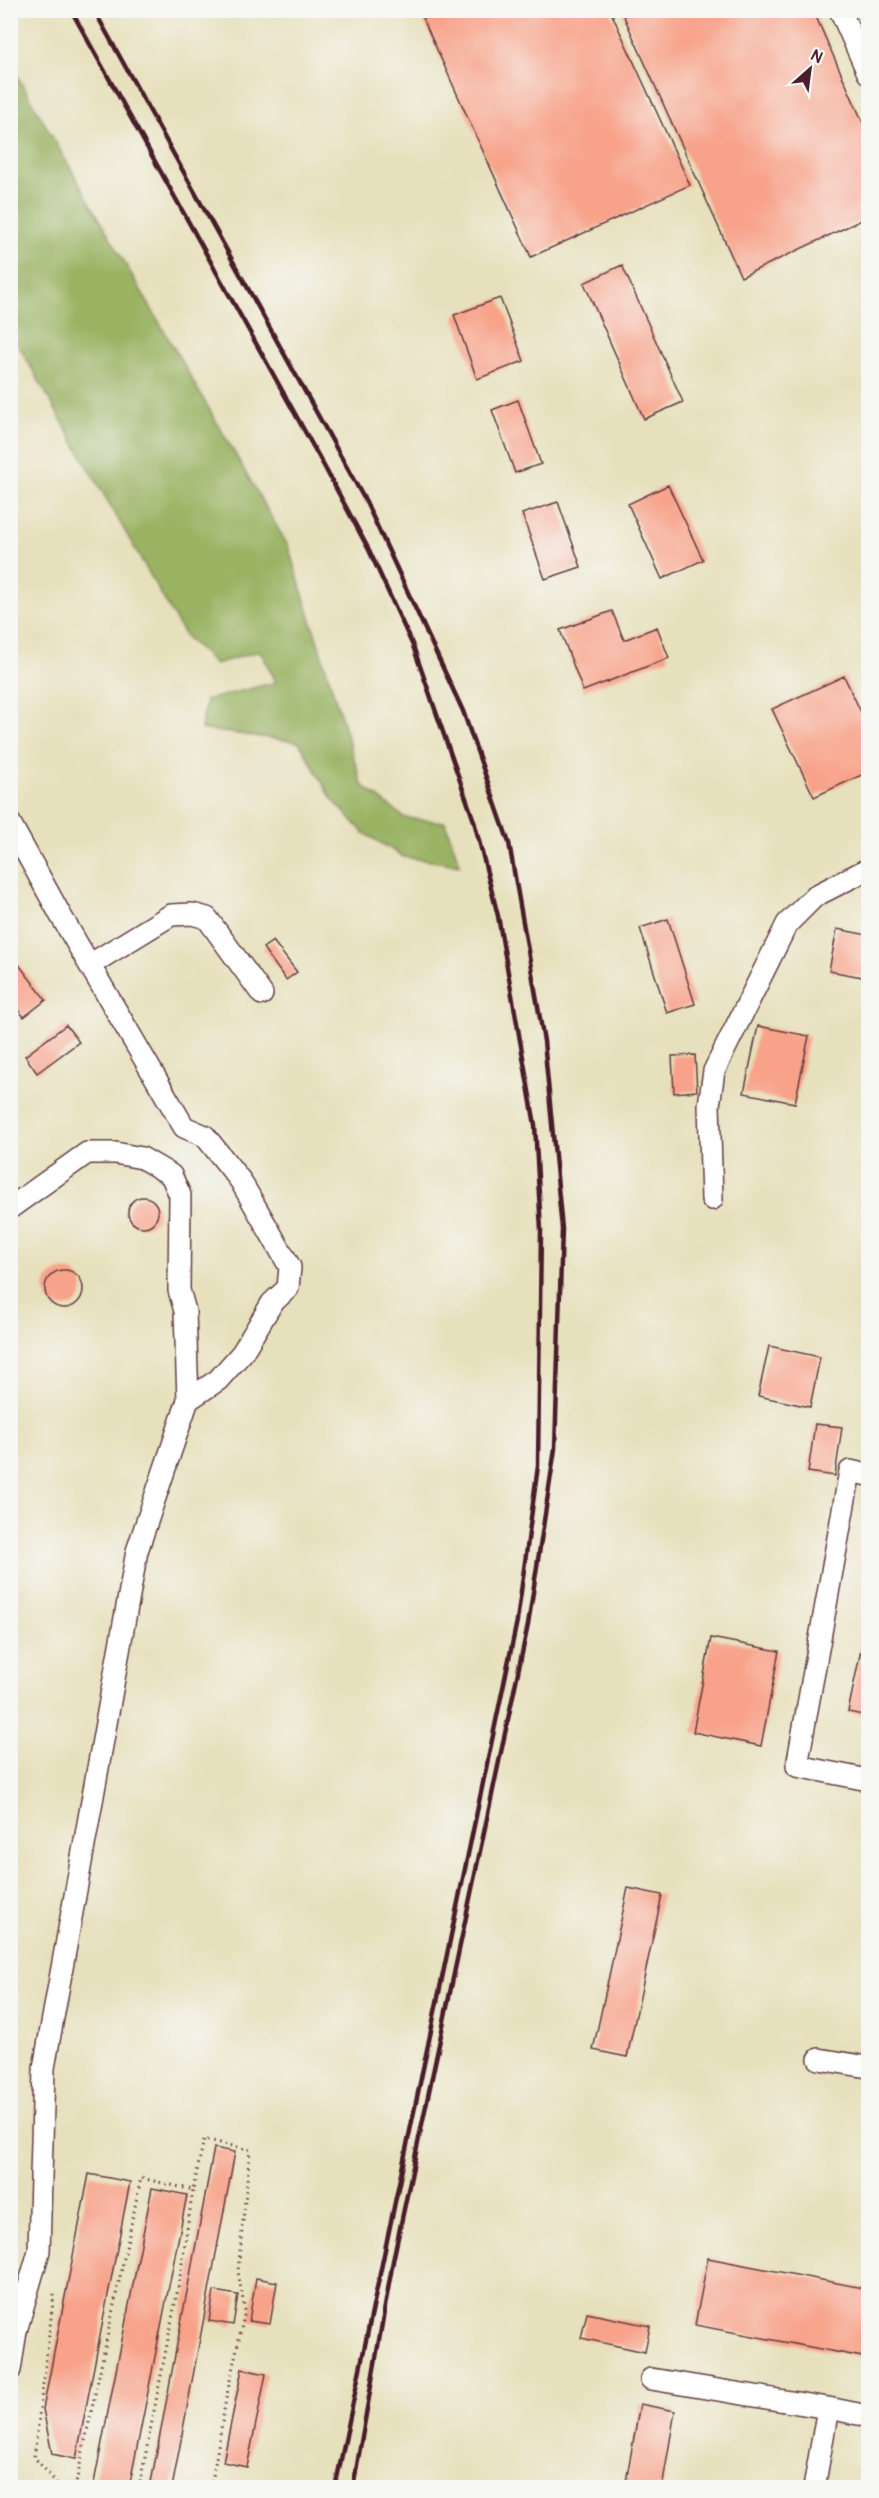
<svg xmlns="http://www.w3.org/2000/svg" width="879" height="2498" font-family="Pangolin,sans-serif">
  <rect width="100%" height="100%" fill="#f6f6f2"/>
  <filter id="ink" filterUnits="userSpaceOnUse"><feTurbulence type="fractalNoise" baseFrequency=".0167" numOctaves="2"/><feDisplacementMap in="SourceGraphic" scale="12" xChannelSelector="R" yChannelSelector="G"/><feConvolveMatrix kernelMatrix="1 2 1 2 8 2 1 2 1" color-interpolation-filters="sRGB"/></filter>
  <filter id="wash" filterUnits="userSpaceOnUse"><feTurbulence type="fractalNoise" baseFrequency=".008" numOctaves="4" result="noise"/><feDisplacementMap in="SourceGraphic" scale="24" xChannelSelector="R" yChannelSelector="G"/><feGaussianBlur stdDeviation="1.35" result="paint"/><feColorMatrix in="noise" values="0 0 0 0 0 0 0 0 0 0 0 0 0 0 0 0 0 1.4 0 .05"/><feComposite in="paint" operator="in"/></filter>
  <g filter="url(#wash)">
    <rect width="100%" height="100%" fill="#e7e0bc"/>
    <path fill="#9ab364" stroke="#726948" stroke-width="1.5" d="M11 65 288 546 362 785 405 818 445 822 460 865 404 857 364 833 332 799 299 742 201 729 206 700 276 682 260 651 215 664 185 636 11 332Z"/>
    <g id="blocks">
      <path fill="#f8a289" d="M419 10H610L690 185 531 257Z
        M621 10H813L868 134V217L741 277Z
        M622 265 683 402 644 419 584 283Z
        M500 298 524 361 477 379 454 315Z
        M518 400 541 464 515 473 492 410Z
        M668 485 703 560 662 579 628 504Z
        M558 502 581 567 545 579 522 514Z
        M612 611 624 640 657 627 669 658 583 691 560 630Z
        M844 676 868 727V772L814 797 772 709Z
        M668 919 695 1004 667 1013 640 928Z
        M837 929 868 935V978L829 971Z
        M273 941 297 972 286 980 263 948Z
        M10 953 46 1000 24 1017 10 999Z
        M66 1025 79 1042 37 1073 25 1056Z
        M758 1026 809 1036 795 1103 744 1093Z
        M695 1055 697 1091 674 1093 672 1056Z
        M128 1212a15 15 0 1 1 30 0a15 15 0 1 1-30 0Z
        M45 1289a19 19 0 1 1 38 0a19 19 0 1 1-38 0Z
        M769 1346 820 1357 810 1407 758 1396Z
        M815 1424 842 1427 835 1476 808 1472Z
        M867 1621H868V1716L848 1712Z
        M711 1638 779 1651 761 1746 693 1732Z
        M628 1888 662 1895 627 2057 593 2050Z
        M214 2148 235 2152 172 2488H150Z
        M89 2174 130 2182 76 2459 52 2454 43 2409Z
        M152 2188 187 2195 129 2488H93Z
        M708 2258 868 2289V2358L695 2325Z
        M256 2278 277 2282 270 2324 249 2321Z
        M214 2291 238 2295 233 2325 209 2321Z
        M587 2313 650 2326 645 2352 581 2338Z
        M242 2369 266 2374 247 2467 223 2462Z
        M640 2404 675 2411 662 2488 625 2487Z"/>
    </g>
  </g>
  <g filter="url(#ink)">
    <use href="#blocks" fill-opacity="0" stroke="#623c41" stroke-width="1.5"/>
    <g fill="none" stroke-linecap="round" stroke-linejoin="round">
      <defs>
        <path id="minor" d="M840 10 868 73
          M10 823 61 916 184 1127 205 1136 240 1180 290 1267 288 1288 272 1303 242 1353 218 1380 188 1400 137 1551 44 2068 39 2251 16 2331 10 2370
          M91 964 171 915 192 914 207 918 262 994
          M712 1199 709 1105 714 1071 787 924 815 896 868 869
          M10 1208 87 1153H115L142 1158 171 1175 180 1195 179 1290 185 1311 188 1400
          M868 1475 850 1471 797 1766 868 1780
          M819 2059 868 2067
          M651 2379 828 2408 814 2488
          M828 2408 868 2416"/>
      </defs>
      <use href="#minor" stroke="#623c41" stroke-width="24"/>
      <path stroke="#623c41" stroke-width="3" stroke-dasharray="1.5 4.5" stroke-linecap="butt" d="M54 2294 34 2457 61 2488
        M75 2488 141 2178 193 2190 204 2139 250 2150 238 2272 245 2311 226 2399 211 2488
        M139 2488 179 2283 193 2190"/>
      <use href="#minor" stroke="#fff" stroke-width="21"/>
      <path stroke="#4a1f2b" stroke-width="4.5" d="M71 10 324 466 369 550 413 646 474 821 498 916 535 1125 541 1230 538 1466 517 1621 335 2488
        M94 10 366 502 463 711 509 843 544 1041 562 1229 555 1449 528 1625 393 2261 353 2488"/>
    </g>
  </g>
  <rect width="879" height="2498" fill="none" stroke="#f6f6f2" stroke-width="36"/>
  <g transform="translate(810 69) rotate(28)" stroke="#f6f6f2" stroke-width="4.5" paint-order="stroke">
  <path d="M0-4.5L10 22L0 15L-10 22Z" fill="#4a1f2b"/>
  <text y="-9" font-size="16" font-weight="bold" text-anchor="middle" fill="#4a1f2b">N</text>
  </g>
</svg>
